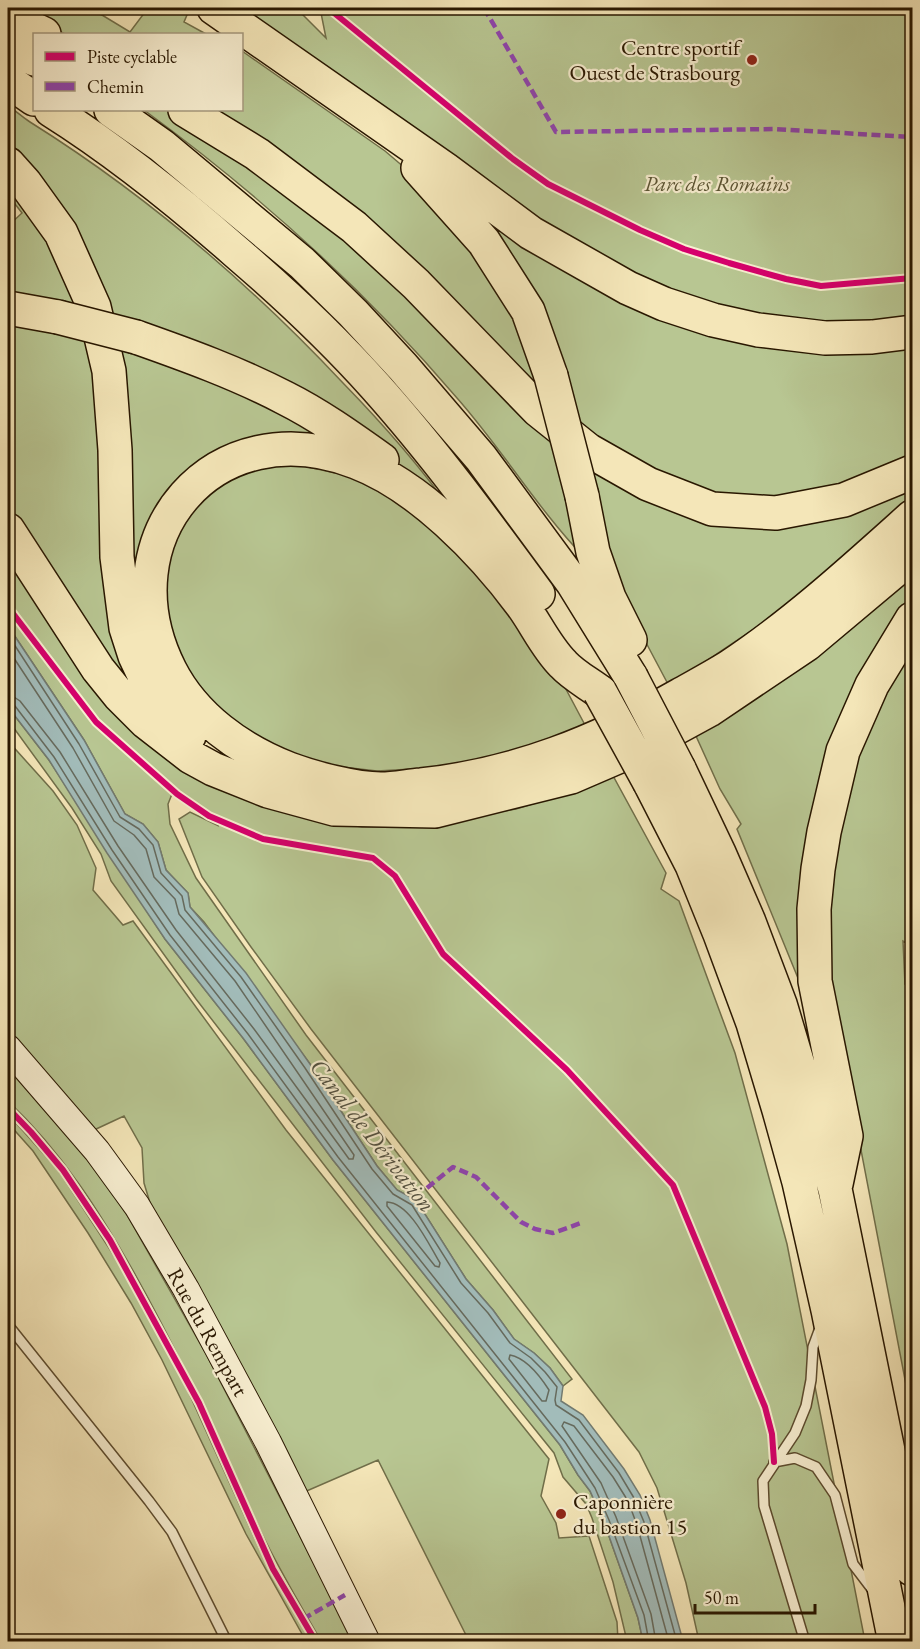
<svg xmlns="http://www.w3.org/2000/svg" width="920" height="1649" font-family="'EB Garamond',serif">
  <rect width="100%" height="100%" fill="#f4e6b8"/>
  <filter id="stains"><feTurbulence type="fractalNoise" baseFrequency=".00333" numOctaves="4"/><feColorMatrix values="0 0 0 0 .2 0 0 0 0 .09 0 0 0 0 .02 0 0 0 .5 -.17"/></filter>
  <radialGradient id="worn" r=".72"><stop offset=".6" stop-color="#630" stop-opacity="0"/><stop offset="1" stop-color="#630" stop-opacity=".3"/></radialGradient>
  <path fill="#b8c692" stroke="#706e49" stroke-width="1.5" d="M12 8H81L102 15 130 32 148 8H176L187 15 184 22 206 34H65Z
    M235 8H296L326 38 320 8H912V322L797 327 669 298 560 240Z
    M242 51 385 151 432 191 522 318 546 405 209 110H242Z
    M8 106C15 110 22 117 30 122 145 194 250 284 343 383 382 423 419 465 452 511L394 461 104 315 8 150Z
    M144 110H174L303 196 557 446 584 557C537 508 502 449 457 398 363 288 260 195 144 110Z
    M8 176 26 199 81 310 8 299V226L22 213 8 195Z
    M443 177 665 314 912 340V456L807 499 725 498 654 477 577 426Z
    M8 317 90 338 147 709 8 516Z
    M112 343 214 376 346 446 194 476 141 644Z
    M275 460 373 481 463 555 552 663 585 725 533 746 481 759 430 768 377 771 334 766 295 756 233 724 183 667 162 605 170 542 204 490Z
    M585 465 716 519 912 483V495L782 610 669 686 625 603 608 558Z
    M8 546 79 661 312 818 362 827H408L516 809 552 798 612 774 666 873 661 889 679 901 735 1053 787 1244 865 1641H699L686 1583 657 1488 639 1452 311 1029 251 947 202 877 179 819 190 812 219 826 174 789 168 804 170 824 196 878 306 1035 572 1379 563 1386 550 1368 534 1353 514 1339 493 1310 466 1279 416 1200 397 1190 377 1166 310 1064 204 922 190 907 188 893 166 870 158 842 143 824 125 814 84 740 8 626Z
    M912 572V603L874 662 800 983 737 829 741 824 720 789 696 736 795 670 864 618Z
    M912 639V946L903 941 905 984 912 985V1019L907 1020 912 1133V1416L824 957 832 824 853 744Z
    M8 707 49 760 165 939 243 1038 333 1160 560 1445 578 1475 590 1491 604 1522 638 1618 643 1641H627L613 1582 592 1518 586 1504 563 1477 554 1453 376 1232 196 999 111 881 101 854 72 808 8 720Z
    M8 741 53 791 77 825 96 868 93 890 123 925 133 921 286 1130 549 1459 541 1496 556 1523 559 1538 589 1536 617 1622 618 1641H469L378 1460 302 1493 157 1226 144 1183 142 1148 124 1116 94 1130 8 1034Z
    M8 1068 69 1137 103 1179 127 1215 206 1354 354 1641H321C301 1606 280 1571 262 1534 221 1447 183 1360 136 1276 100 1212 62 1152 8 1101Z
    M8 1114 59 1171 131 1282 188 1391 260 1550 311 1641H306L246 1534 162 1360 131 1303 88 1233 33 1151 8 1123Z"/>
  <path fill="#a2bcba" stroke="#727a70" stroke-width="1.5" d="M8 626 84 740 125 814 143 824 158 842 166 870 188 893 190 907 246 973 310 1064 377 1166 397 1190 416 1200 466 1279 493 1310 514 1339 534 1353 550 1368 563 1386 561 1401 583 1415 624 1469 640 1495 650 1520 683 1641H643L638 1618 604 1522 590 1491 578 1475 560 1445 333 1160 243 1038 165 939 107 853 49 760 8 707Z"/>
  <g fill="none" stroke-linecap="round" stroke-linejoin="round">
    <path stroke="#666a5d" stroke-width="1.5" d="M8 635 79 744 120 817 139 829 153 845 161 873 182 896 185 910 241 977 305 1068 372 1169 393 1194 412 1205 461 1283 488 1313 510 1343 531 1358 545 1372 557 1387 555 1400 556 1405 579 1420 619 1473 634 1498 644 1522 677 1642
      M8 649 73 748 114 821 134 835 146 849 154 877 175 899 179 914 235 981 354 1155 353 1159H349L344 1152 254 1029 176 930 118 846 60 752 20 701 14 697 8 696
      M8 704 15 706 54 757 112 850 170 935 248 1034 338 1157 565 1442 595 1488 609 1520 644 1615 649 1642
      M387 1202C410 1203 429 1245 440 1263L439 1267 435 1266 387 1206Z
      M510 1355C526 1358 540 1376 549 1390L546 1401H542L509 1359Z
      M656 1642 651 1614 616 1517 601 1483 562 1426 564 1422 574 1426 613 1477 628 1501 637 1525 669 1642"/>
    <defs>
      <path id="lane" d="M8 1325 149 1501 172 1532 227 1642
        M774 1462 795 1458 816 1467 835 1495 853 1564 872 1589
        M805 1642 764 1506 763 1481 795 1433 806 1406 811 1380 813 1347 820 1328"/>
      <path id="secondary" d="M8 1048 97 1151 137 1206 186 1289 268 1442 367 1642"/>
      <path id="highway" d="M214 8 445 169 531 233 628 288 664 304 713 320 758 330 825 338 872 337 912 332
        M8 17 44 34
        M8 42 34 59
        M8 81 34 99
        M51 110C116 151 177 200 235 251 284 293 332 338 375 386 434 452 486 523 538 594
        M111 110 162 146 302 263 353 313 403 367 481 458 573 583 631 677
        M185 110 257 154 354 227 416 284 538 410 588 450 648 484 712 509 776 513 844 500 912 472
        M8 164 25 183 61 233 94 307 109 371 115 450 117 557 126 628 135 656 153 694 169 716 189 736
        M418 168 484 242 528 311 551 376
        M8 308 58 317
        M136 337C187 355 237 373 285 398 319 415 351 438 382 460
        M582 496 593 552 609 598 630 640
        M8 530 98 669 119 695 146 722 191 757 213 769 268 791 334 809 435 811 571 777 643 746 709 710 807 644 912 556
        M600 692C588 683 573 675 563 664 546 647 536 624 522 605 482 551 419 486 356 462 215 407 103 537 170 670 194 717 240 750 289 769 313 778 355 789 381 789 394 789 408 786 421 785 516 775 597 742 680 695 696 686 713 677 729 667 794 624 854 569 912 517
        M679 769 719 853 749 922 780 1004 835 1189 912 1569
        M650 783 692 865 720 934 753 1023 779 1110 799 1182 828 1310 895 1642
        M836 1184 846 1136 815 981 814 909 818 869 824 832 843 751 872 685 912 619"/>
    </defs>
    <use href="#lane" stroke="#5c4b2e" stroke-width="12"/>
    <use href="#secondary" stroke="#291700" stroke-width="28"/>
    <use href="#highway" stroke="#291700" stroke-width="36"/>
    <use href="#lane" stroke="#f8efd1" stroke-width="9"/>
    <use href="#secondary" stroke="#f8efd1" stroke-width="26"/>
    <use href="#highway" stroke="#f4e6b8" stroke-width="33"/>
    <defs>
      <path id="highway-bridge" d="M58 317 136 337
        M551 376 582 496
        M631 677 679 769
        M600 692 650 783"/>
    </defs>
    <use href="#highway-bridge" stroke="#291700" stroke-width="36" stroke-linecap="butt"/>
    <use href="#highway-bridge" stroke="#f4e6b8" stroke-width="33"/>
    <path stroke="#8e44ad" stroke-width="4.5" stroke-dasharray="9 4.5" stroke-linecap="butt" d="M484 8 556 132 773 129 912 137
      M907 67 912 78
      M427 1188 453 1167 476 1177 521 1222 535 1229 553 1233 581 1223
      M303 1619 345 1595"/>
    <defs>
      <path id="cycleway" d="M328 8 513 159 548 184 640 230 684 249 729 263 786 279 821 286 912 278
        M8 607 96 722 177 794 209 816 263 839 373 858 395 876 443 954 567 1070 673 1185 765 1407 772 1434 774 1462
        M8 1108 31 1132 63 1170 110 1240 199 1403 273 1569 316 1642"/>
    </defs>
    <use href="#cycleway" stroke="#f8efd1" stroke-width="10"/>
    <use href="#cycleway" stroke="#d6006c" stroke-width="6"/>
  </g>
  <g fill="#8f2418" stroke="#f8efd1" stroke-width="2">
    <circle cx="752" cy="60" r="6"/>
    <circle cx="561" cy="1514" r="6"/>
  </g>
  <g text-anchor="middle" dominant-baseline="central" stroke-width="4.5" stroke-linejoin="round" paint-order="stroke">
    <g font-size="22" fill="#291700" stroke="#f8efd1" text-anchor="end">
      <text x="740" y="47">Centre sportif<tspan x="740" dy="25">Ouest de Strasbourg</tspan></text>
      <text x="573" y="1501" text-anchor="start">Caponnière<tspan x="573" dy="25">du bastion 15</tspan></text>
    </g>
    <g font-size="22" font-style="italic" fill="#5b5433" stroke="#f8efd1">
      <text x="717" y="183">Parc des Romains</text>
    </g>
    <g font-size="22" fill="#291700" stroke="#f8efd1">
      <text transform="translate(208 1332) rotate(61)">Rue du Rempart</text>
    </g>
    <g font-size="24" font-style="italic" fill="#535141" stroke="#f8efd1">
      <text transform="translate(373 1135) rotate(52)">Canal de Dérivation</text>
    </g>
  </g>
  <rect width="920" height="1649" fill="none" stroke="#f4e6b8" stroke-width="30"/>
  <rect x="9" y="9" width="902" height="1631" fill="none" stroke="#291700" stroke-width="3"/>
  <rect x="15" y="15" width="890" height="1619" fill="none" stroke="#291700" stroke-width="1.5"/>
  <rect x="33" y="33" width="210" height="78" fill="#f8efd1" stroke="#a5997d" stroke-width="1.5"/>
  <rect x="45" y="52" width="30" height="9" fill="#d6006c" stroke="#a5997d" stroke-width="1.5"/>
  <text x="87" y="63" font-size="18" fill="#291700">Piste cyclable</text>
  <rect x="45" y="82" width="30" height="9" fill="#8e44ad" stroke="#a5997d" stroke-width="1.5"/>
  <text x="87" y="93" font-size="18" fill="#291700">Chemin</text>
  <path d="M695 1604v9h120v-9" fill="none" stroke="#291700" stroke-width="3"/>
  <text x="704" y="1604" font-size="18" fill="#291700" stroke="#f8efd1" stroke-width="4.5" paint-order="stroke">50 m</text>
  <rect width="100%" height="100%" filter="url(#stains)"/>
  <rect width="100%" height="100%" fill="url(#worn)"/>
</svg>
